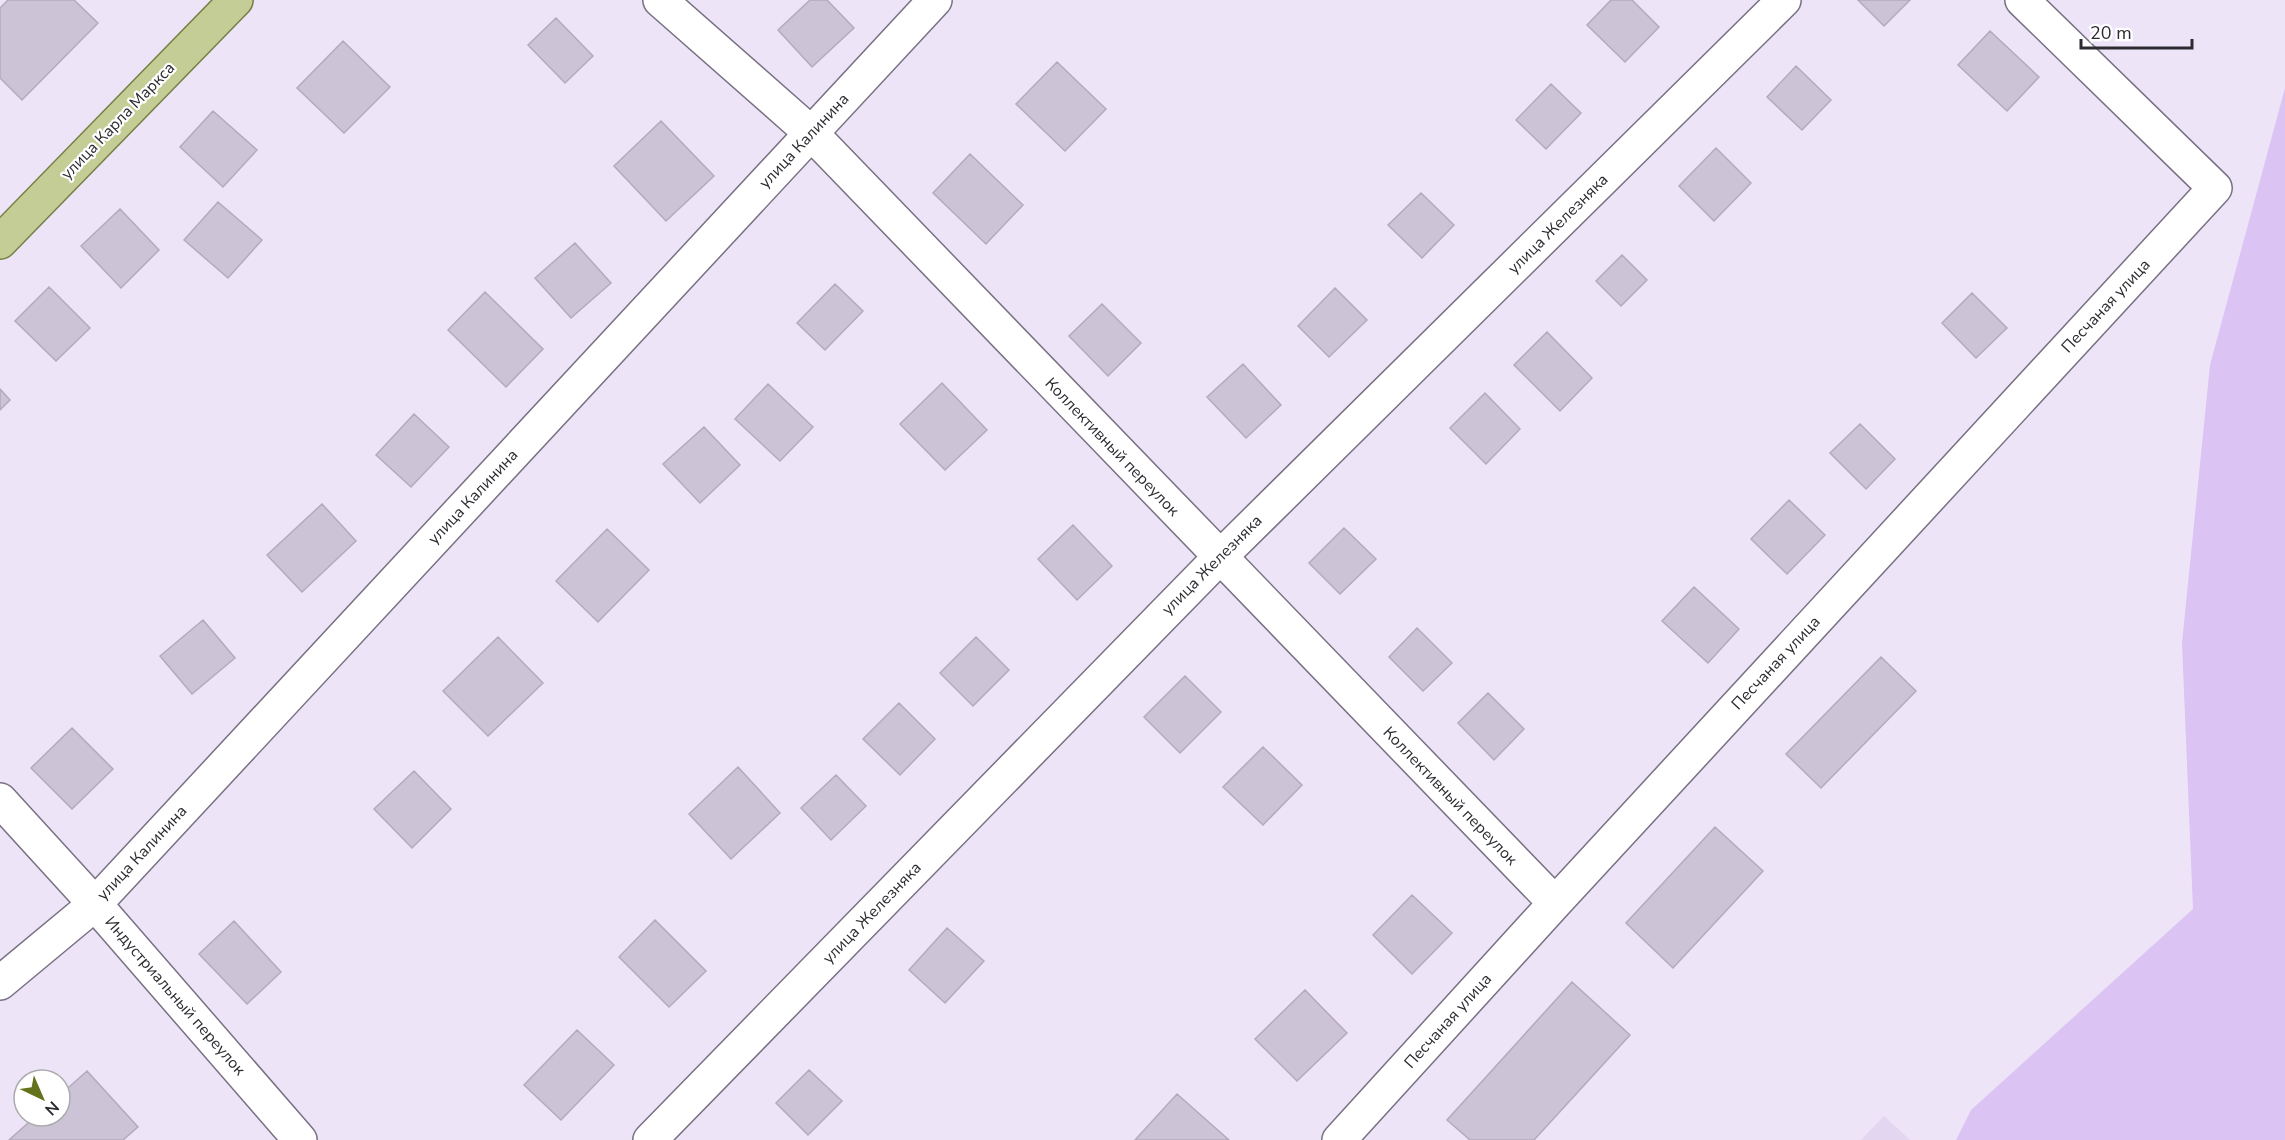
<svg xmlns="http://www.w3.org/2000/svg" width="2285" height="1140" font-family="'Nunito Sans',sans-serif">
  <rect width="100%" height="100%" fill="#eee4f8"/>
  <path fill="#e3d6f1" d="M1884 1116 1910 1140H1861Z"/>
  <path fill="#dbc3f3" d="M2285 88V1140H1956L1971 1110 2193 909 2182 643 2210 365Z"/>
  <path fill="#ccc3d6" stroke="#b3aabd" stroke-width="1.5" d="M8 0H74L98 23 22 100 0 78V8Z
    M810 0H827L854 28 812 67 778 30Z
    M1611 0H1632L1659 27 1625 62 1587 25Z
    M1858 0H1910L1884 26Z
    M556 18 593 56 565 83 528 45Z
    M1990 31 2039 77 2007 111 1958 65Z
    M343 41 390 87 344 133 297 88Z
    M1057 62 1106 109 1065 151 1016 104Z
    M1796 66 1831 100 1802 130 1767 97Z
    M1551 84 1581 113 1546 149 1516 120Z
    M213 111 257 150 223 187 180 147Z
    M661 121 714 176 666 221 614 166Z
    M1716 148 1751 183 1714 221 1679 186Z
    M970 154 1023 205 986 244 933 193Z
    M1421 193 1454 225 1422 258 1388 225Z
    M218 202 262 240 228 278 184 240Z
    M120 209 159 250 121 288 81 246Z
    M575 243 611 283 571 318 535 278Z
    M1622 255 1647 280 1621 306 1596 281Z
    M835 284 863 311 825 350 797 323Z
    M49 287 90 328 56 361 15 321Z
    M1335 288 1367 320 1329 357 1298 326Z
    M485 292 543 349 506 387 448 330Z
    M1972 293 2007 328 1976 358 1942 323Z
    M1102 304 1141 343 1108 376 1069 336Z
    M1547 332 1592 378 1560 411 1514 365Z
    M1243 364 1281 405 1246 438 1207 397Z
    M942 383 987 430 945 470 900 424Z
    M768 384 813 427 780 461 735 419Z
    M0 389 10 400 0 410Z
    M1485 393 1520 429 1486 464 1450 428Z
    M414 414 449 447 411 487 376 455Z
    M1860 424 1895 459 1866 489 1830 453Z
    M704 427 740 465 700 503 663 464Z
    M1789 500 1825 535 1787 574 1751 539Z
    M322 504 356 541 302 592 267 555Z
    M1073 525 1112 566 1077 600 1038 559Z
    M1344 528 1376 559 1340 594 1309 563Z
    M607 529 649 570 598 622 556 581Z
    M1694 587 1739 629 1708 663 1662 621Z
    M203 620 235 658 192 694 160 656Z
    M1417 628 1452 663 1423 691 1389 657Z
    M498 637 543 683 488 736 443 691Z
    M976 637 1009 670 973 706 940 673Z
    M1881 657 1916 691 1821 788 1786 754Z
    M1185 676 1221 712 1180 753 1144 717Z
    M1488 693 1524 729 1494 760 1458 723Z
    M899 703 935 739 900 775 863 739Z
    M72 728 113 769 72 809 31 768Z
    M1263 747 1302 785 1263 825 1223 787Z
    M738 767 780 813 731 859 689 814Z
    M414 771 451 809 412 848 374 809Z
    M836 775 866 806 831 840 801 808Z
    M1715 827 1763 871 1673 968 1626 923Z
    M1412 895 1452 933 1412 974 1373 935Z
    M655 920 706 971 669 1007 619 957Z
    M234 921 281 972 247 1004 199 954Z
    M947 928 984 961 945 1003 909 970Z
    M1572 982 1630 1035 1534 1140H1470L1447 1120Z
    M1305 990 1347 1033 1297 1081 1255 1039Z
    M577 1030 614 1065 561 1120 524 1085Z
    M809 1070 842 1101 808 1135 776 1103Z
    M87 1071 138 1127 123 1140H9L36 1116H60V1095Z
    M1177 1094 1229 1140H1135Z"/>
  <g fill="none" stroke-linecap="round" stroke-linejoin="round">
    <defs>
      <path id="minor" d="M660 0 811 133 1555 903
        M0 800 95 904 300 1140
        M0 983 95 904 935 0
        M650 1140 1219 558 1784 0
        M1339 1140 1555 903 2215 188 2022 0"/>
      <path id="major" d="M0 242 236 0"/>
    </defs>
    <use href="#minor" stroke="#797082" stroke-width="36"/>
    <use href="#major" stroke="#757e44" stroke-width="36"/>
    <use href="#minor" stroke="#fff" stroke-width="33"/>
    <use href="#major" stroke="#c3cd95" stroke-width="33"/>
  </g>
  <g text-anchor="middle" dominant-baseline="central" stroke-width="4.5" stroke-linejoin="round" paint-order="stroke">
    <g font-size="16" fill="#2e2a31" stroke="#fff">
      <text transform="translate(118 121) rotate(-46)">улица Карла Маркса</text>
      <text transform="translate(804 141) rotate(-47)">улица Калинина</text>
      <text transform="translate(1558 224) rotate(-45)">улица Железняка</text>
      <text transform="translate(2106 306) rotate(-47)">Песчаная улица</text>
      <text transform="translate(1112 447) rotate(46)">Коллективный переулок</text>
      <text transform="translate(473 497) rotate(-47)">улица Калинина</text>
      <text transform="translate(1212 565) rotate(-45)">улица Железняка</text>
      <text transform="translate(1776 663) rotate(-47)">Песчаная улица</text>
      <text transform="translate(1450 796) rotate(46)">Коллективный переулок</text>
      <text transform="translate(142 853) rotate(-47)">улица Калинина</text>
      <text transform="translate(872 913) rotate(-46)">улица Железняка</text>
      <text transform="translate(175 996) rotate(49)">Индустриальный переулок</text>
      <text transform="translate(1448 1021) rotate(-48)">Песчаная улица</text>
    </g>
  </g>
  <g transform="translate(42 1098) rotate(136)"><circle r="28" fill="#ffffff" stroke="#abaaad" stroke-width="1.5"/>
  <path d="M0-4.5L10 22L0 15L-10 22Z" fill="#65721c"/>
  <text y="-9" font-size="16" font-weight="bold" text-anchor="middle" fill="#2e2a31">N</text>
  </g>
  <path d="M2081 39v9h111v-9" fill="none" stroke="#2e2a31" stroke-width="3"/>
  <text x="2090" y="39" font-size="18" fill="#2e2a31" stroke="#ffffff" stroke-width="4.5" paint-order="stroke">20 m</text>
</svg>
